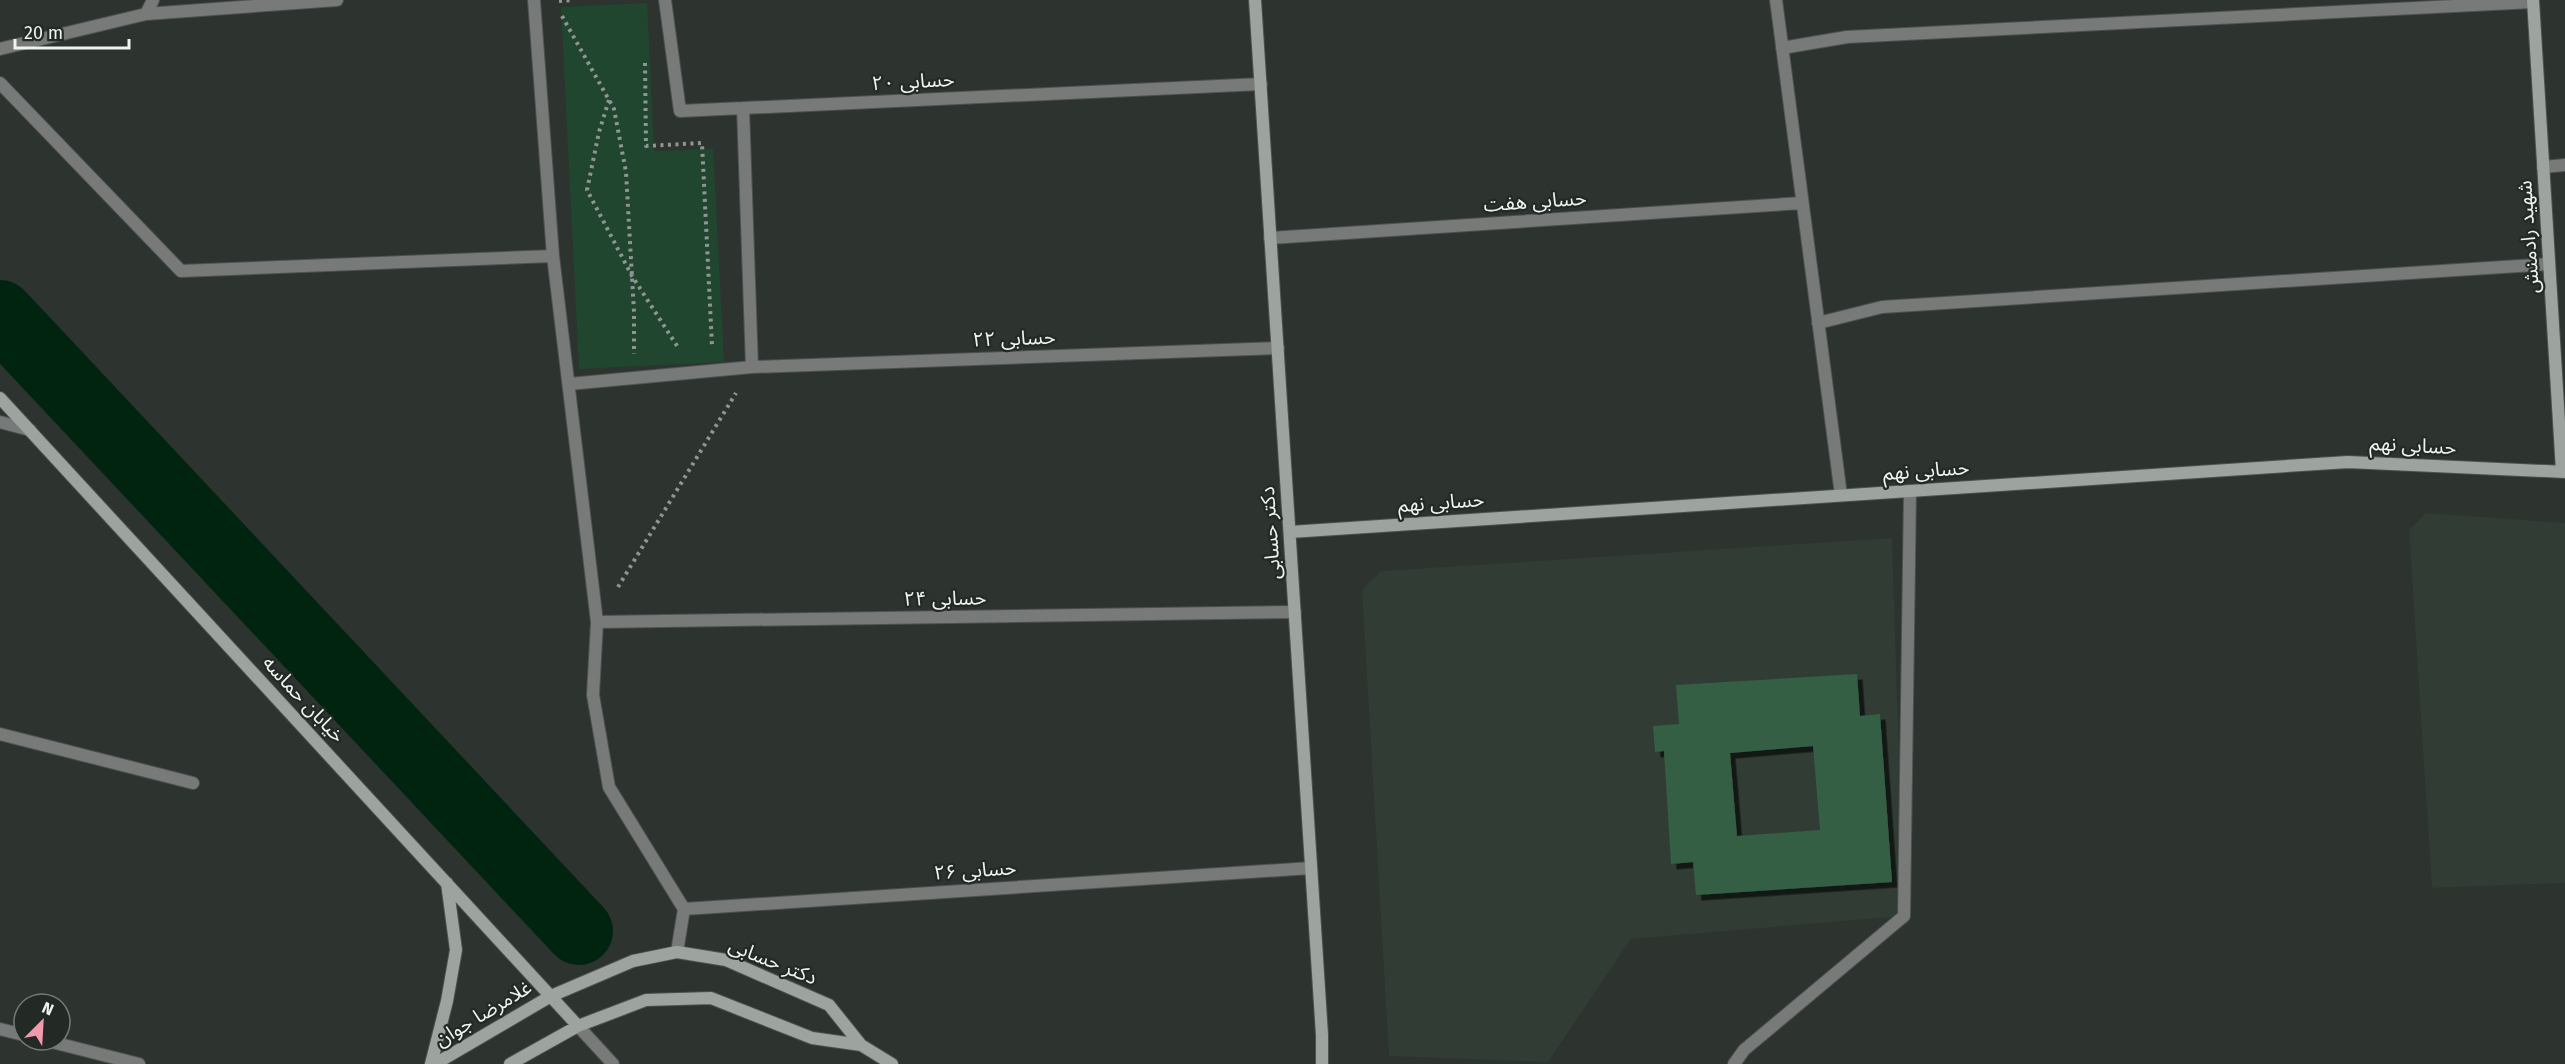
<svg xmlns="http://www.w3.org/2000/svg" width="2565" height="1064" font-family="'Fira Sans','Noto Sans Arabic',sans-serif">
  <defs>
    <filter id="shadow"><feDropShadow dx="5.5" dy="5.5" stdDeviation="0" flood-color="#0009"/></filter>
  </defs>
  <rect width="100%" height="100%" fill="#2d332f"/>
  <path fill="#303c34" d="M2426 513 2565 523V883L2432 888 2409 530Z
    M1892 538 1904 916 1631 939 1548 1062 1389 1056 1362 590 1381 571Z"/>
  <path fill="#214630" d="M647 3 654 151 713 149 724 362 579 369 561 7Z"/>
  <g fill="none" stroke-linecap="round" stroke-linejoin="round">
    <path stroke="#002410" stroke-width="68" d="M0 314 579 931"/>
  </g>
  <path fill="#365e45" fill-rule="evenodd" filter="url(#shadow)" d="M1857 674 1860 716 1880 714 1892 882 1696 895 1693 862 1671 864 1664 751 1655 752 1653 726 1679 724 1676 685ZM1813 746 1820 830 1737 836 1730 753Z"/>
  <g fill="none" stroke-linecap="round" stroke-linejoin="round">
    <defs>
      <path id="street" d="M534 0 553 256 597 622 593 695 609 787 684 909
        M665 0 680 111 1261 84
        M1776 0 1841 495
        M146 14 337 0
        M1782 48 1847 37 2533 2
        M0 49 146 14 153 0
        M0 83 181 271 553 256
        M743 108 752 367
        M2543 167 2565 165
        M1270 238 1802 203
        M1818 323 1882 307 2549 264
        M569 384 752 367 1278 348
        M0 422 30 430
        M597 622 1295 612
        M0 734 193 783
        M677 952 684 909 1311 868
        M578 1026 613 1064
        M0 1029 24 1035
        M44 1040 139 1064
        M1734 1064 1744 1050 1904 916 1910 491"/>
      <path id="secondary" d="M1255 0 1322 1035V1064
        M2533 0 2562 471
        M0 398 578 1026
        M1290 532 2348 462 2565 472
        M431 1064 447 1001 456 950 447 883
        M435 1064 551 996 633 961 677 952 726 960 829 1005 861 1045 892 1064
        M510 1064 578 1026 646 1000 711 998 812 1038 861 1045"/>
    </defs>
    <use href="#street" stroke="#4c524e" stroke-width="14"/>
    <use href="#secondary" stroke="#4c524e" stroke-width="14"/>
    <path stroke="#909592" stroke-width="4" stroke-dasharray="3 4.5" stroke-linecap="butt" d="M559 1 573 0
      M562 16 614 109 626 172 634 312V354
      M645 63 646 146 702 143 712 346
      M609 100 599 132 587 190 632 276 679 349
      M618 587 736 393"/>
    <use href="#street" stroke="#777a78" stroke-width="12"/>
    <use href="#secondary" stroke="#9da39f" stroke-width="12"/>
  </g>
  <g text-anchor="middle" dominant-baseline="central" stroke-width="4.5" stroke-linejoin="round" paint-order="stroke">
    <g font-size="20" fill="#f0f4f1" stroke="#232925">
      <text transform="translate(913 81) rotate(-3)">حسابی ۲۰</text>
      <text transform="translate(1535 201) rotate(-4)">حسابی هفت</text>
      <text transform="translate(2528 237) rotate(-94)">شهید رادمنش</text>
      <text transform="translate(1014 338) rotate(-2)">حسابی ۲۲</text>
      <text transform="translate(2413 445) rotate(3)">حسابی نهم</text>
      <text transform="translate(1926 470) rotate(-4)">حسابی نهم</text>
      <text transform="translate(1441 502) rotate(-4)">حسابی نهم</text>
      <text transform="translate(1270 533) rotate(-94)">دکتر حسابی</text>
      <text transform="translate(945 598) rotate(-1)">حسابی ۲۴</text>
      <text transform="translate(304 699) rotate(47)">خیابان حماسه</text>
      <text transform="translate(975 870) rotate(-4)">حسابی ۲۶</text>
      <text transform="translate(773 961) rotate(22)">دکتر حسابی</text>
      <text transform="translate(483 1013) rotate(-31)">غلامرضا جوان</text>
    </g>
  </g>
  <g transform="translate(42 1022) rotate(24)"><circle r="28" fill="#232925" stroke="#757a77" stroke-width="1.5"/>
  <path d="M0-4.5L10 22L0 15L-10 22Z" fill="#f29aad"/>
  <text y="-9" font-size="16" font-weight="bold" text-anchor="middle" fill="#f0f4f1">N</text>
  </g>
  <path d="M15 39v9h114v-9" fill="none" stroke="#f0f4f1" stroke-width="3"/>
  <text x="24" y="39" font-size="18" fill="#f0f4f1" stroke="#232925" stroke-width="4.5" paint-order="stroke">20 m</text>
</svg>
